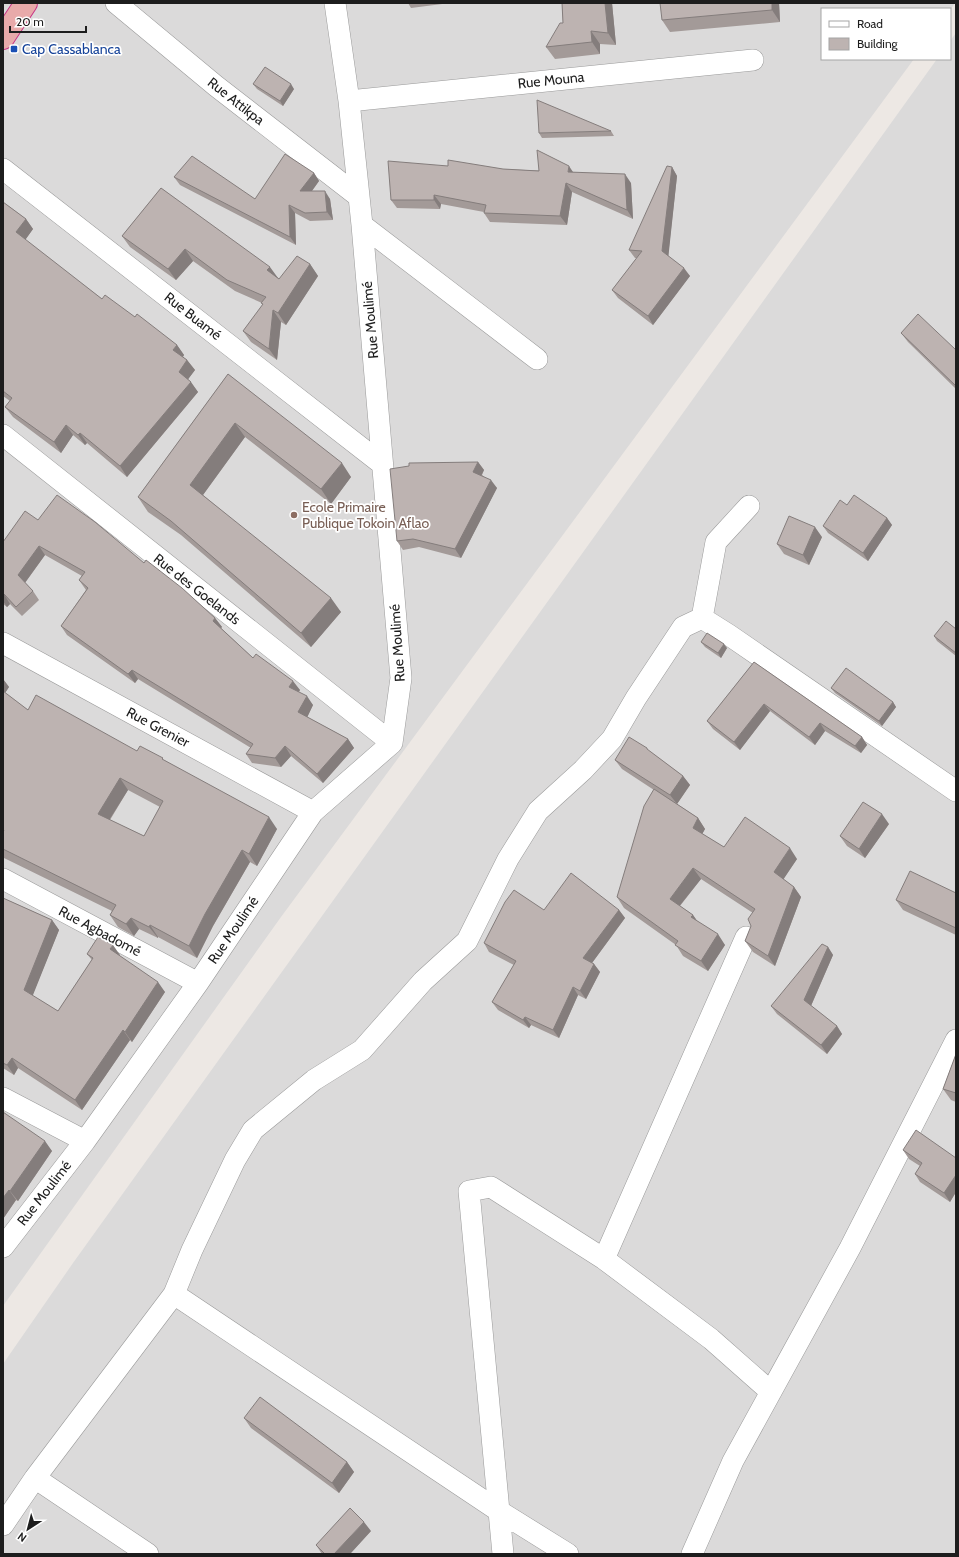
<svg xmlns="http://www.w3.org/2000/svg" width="959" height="1557" font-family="Cabin,sans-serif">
  <rect width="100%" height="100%" fill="#ede8e4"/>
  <path fill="#dbdada" d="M3 3H955L950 10 822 9V59H914L281 917 3 1306Z
    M956 33V1554H3V1364L73 1263 937 59H950V41Z"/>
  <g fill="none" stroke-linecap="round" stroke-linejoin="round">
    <defs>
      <path id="minor" d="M116 3 216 86 358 196
        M349 101 753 60
        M3 169 382 464
        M362 225 537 359
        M3 435 392 743
        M702 618 716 542 749 506
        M3 643 313 812
        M3 879 198 983
        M3 1098 85 1141
        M3 1247 85 1141 198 983 313 812 392 743 401 678 362 225 349 101 335 3
        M604 1259 746 937
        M174 1294 499 1511 568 1554
        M35 1478 148 1554
        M3 1525 35 1478 174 1294 192 1250 235 1160 253 1130 314 1080 362 1050 423 981 467 941 508 859 538 811 583 770 612 739 636 698 683 627 702 618 729 635 956 791
        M503 1554 469 1191 491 1187 604 1259 711 1339 771 1392
        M692 1554 733 1461 850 1248 956 1040"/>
      <path id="trunk" d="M3 38 26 3"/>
    </defs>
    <use href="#minor" stroke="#9a9a9a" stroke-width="22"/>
    <use href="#trunk" stroke="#c83486" stroke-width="24"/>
    <use href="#minor" stroke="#fff" stroke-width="21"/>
    <use href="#trunk" stroke="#e8aaaa" stroke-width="22"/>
  </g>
  <path fill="#a39a98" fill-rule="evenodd" d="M408 3H450L411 8Z
    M562 3H612L616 45 600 44V54L555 59 546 47 563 23Z
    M779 3 780 22 670 32 662 20Z
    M253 84 294 89 283 106 257 89Z
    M611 131 614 136 542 138 539 133Z
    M448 166 503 169 573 172 631 183 633 219 572 192 567 225 490 222 484 213V212L441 204 440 209 397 208 391 200Z
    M672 167 677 176 668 256 690 276 653 325 618 298 612 290 637 258H635L629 250Z
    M314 173 319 181 312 191 330 199 333 220 310 221 295 213 296 245 180 185 174 177 255 199Z
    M161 188 278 278 279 279 310 264 318 276 286 325 281 322 277 360 251 342 243 331 263 305 262 303 235 291 193 261 176 280 130 247 122 236Z
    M3 202 26 219 33 229 25 240 102 299 135 317 177 345 184 355 183 357 187 360 195 370 188 379 198 392 127 477 87 443 85 445 73 435 61 453 13 417 5 407 10 401 3 396Z
    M901 333 956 350V389L908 342Z
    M228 374 351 477 331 504 245 437 203 495 341 612 311 647 181 535 148 512 138 497Z
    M478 462 484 470 482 475 497 488 461 558 419 547 403 550 397 541Z
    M847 505 887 518 892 525 868 561 828 533 823 526Z
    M38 520 144 563 215 618 222 627 221 628 253 658 300 690 299 692 313 705 307 717 348 739 354 748 323 783 291 756 281 767 252 763 246 754 251 748 138 679 135 683 67 635 61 626 86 590 79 580 82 576 45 555 25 583 33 591 39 600 22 616 10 604 7 607 3 604V542Z
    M822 537 809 565 784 554 777 544Z
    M956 629V656L937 641 934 636Z
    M701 642 727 648 721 658 705 647Z
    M754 662 862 737 867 745 861 753 825 731 815 745 770 711 740 750 713 729 707 721Z
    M3 679 9 687 5 693 28 710 137 751 164 760 277 829 257 866 250 862 213 926 197 958 158 937V938L139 929 134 936 118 927 110 915 112 911 4 858 3 856ZM128 790 160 807 144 836 110 820Z
    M831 688 893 702 896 707 882 726 835 693Z
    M649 751 683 776 690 785 677 804 698 818 705 829 702 834 724 847 797 859 783 879 794 887 801 897 775 966 753 952 745 941 751 926 753 913 701 879 680 906 693 915 697 921 725 945 708 971 683 956 676 945 624 908 617 897 654 790 622 769 615 760Z
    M889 824 865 858 847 846 840 836Z
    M956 893V935L903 910 896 900Z
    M3 898 52 920 59 930 32 996 58 1011 92 960 87 954 120 955V956L165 992 132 1042 130 1040 82 1110 18 1068 14 1075 3 1068Z
    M544 910H619L625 918 592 963 594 964 600 972 586 999 578 995 559 1038 531 1025 529 1028 498 1010 492 1002 514 965 489 952 484 943Z
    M828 947 833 955 811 1006 837 1026 842 1034 827 1054 777 1014 771 1006Z
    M956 1054V1102L951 1100 943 1089Z
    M3 1112 52 1151 18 1201 16 1200 3 1219Z
    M903 1150 956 1158V1192L950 1202 920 1182 915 1174 920 1166 909 1159Z
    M244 1418 347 1462 354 1472 339 1493 251 1428Z
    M371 1531 350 1554H322L316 1545Z"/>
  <path fill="#847d7c" d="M605 3H612L616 45 608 33Z
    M772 3H779L780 22 772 10Z
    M591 31 600 44V54L592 42Z
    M291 84 294 89 283 106 280 101Z
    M569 166 575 175 568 172Z
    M672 167 677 176 668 260 662 251Z
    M314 173 319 181 306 199 300 191Z
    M625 174 631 183 633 219 627 210Z
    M566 183 572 192 567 225 560 216Z
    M325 191 330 199 333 220 327 212Z
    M434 195 441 204 440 209 434 200Z
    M289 205 295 213 296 245 290 237Z
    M26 219 33 229 23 243 16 232Z
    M185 249 193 261 176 280 168 269Z
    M310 264 318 276 286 325 278 313Z
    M270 267 278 278 275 282 267 270Z
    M684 268 690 276 653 325 648 316Z
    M273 310 281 322 277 360 269 349Z
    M177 345 184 355 180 361 173 350Z
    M187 360 195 370 186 382 179 372Z
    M191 382 198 392 127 477 120 466Z
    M235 423 245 437 200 499 190 485Z
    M66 425 73 435 61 453 54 442Z
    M80 433 87 443 85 445 78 435Z
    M478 462 484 470 479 480 473 472Z
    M342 463 351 477 331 504 321 489Z
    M491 480 497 488 461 558 455 549Z
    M887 518 892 525 868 561 863 553Z
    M815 527 822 537 809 565 803 555Z
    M39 546 45 555 24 584 18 575Z
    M4 594 10 604 7 607 3 601Z
    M331 598 341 612 311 647 301 633Z
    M215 618 222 627 219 630 213 621Z
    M724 644 727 648 721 658 718 653Z
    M132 670 138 679 135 683 128 674Z
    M3 679 9 687 3 696Z
    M293 681 300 690 295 696 289 687Z
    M307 696 313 705 305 722 298 712Z
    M893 702 896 707 882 726 879 721Z
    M764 704 770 711 740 750 734 742Z
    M820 723 825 731 815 745 809 737Z
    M862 737 867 745 861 753 855 746Z
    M348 739 354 748 323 783 317 774Z
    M285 746 291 756 281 767 275 758Z
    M683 776 690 785 677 804 670 795Z
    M120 778 128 790 106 825 98 814Z
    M882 814 889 824 865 858 859 849Z
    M269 817 277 829 257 866 249 854Z
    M698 818 705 829 700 838 693 828Z
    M790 848 797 859 781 883 774 872Z
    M242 850 250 862 213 926 197 958 189 946 205 914Z
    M693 868 701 879 677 909 670 899Z
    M794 887 801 897 775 966 768 956Z
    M619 910 625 918 589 967 583 958Z
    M693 915 700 925 691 917Z
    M131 918 139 929 134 936 126 924Z
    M52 920 59 930 31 1000 24 990Z
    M150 925 158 937V938L149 927Z
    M718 934 725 945 708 971 701 961Z
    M113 945 120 955 117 959 110 949Z
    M828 947 833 955 810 1008 804 1000Z
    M594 964 600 972 586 999 580 991Z
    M158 982 165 992 132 1042 125 1032Z
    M573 987 578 995 559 1038 553 1030Z
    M525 1017 531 1025 529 1028 523 1020Z
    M837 1026 842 1034 827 1054 821 1045Z
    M123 1030 130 1040 82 1110 75 1100Z
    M12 1058 18 1068 14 1075 7 1065Z
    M45 1141 52 1151 18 1201 10 1191Z
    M956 1175V1192L950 1202 944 1193Z
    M9 1190 16 1200 3 1219V1198Z
    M347 1462 354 1472 339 1493 332 1483Z
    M364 1522 371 1531 350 1554H334Z"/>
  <path fill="#bdb3b1" stroke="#847d7c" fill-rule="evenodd" d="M562 3H605L608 33 591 31 592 42 546 47 560 23H563Z
    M660 3H772V10L662 20Z
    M265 67 291 84 280 101 253 84Z
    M537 100 611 131 539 133Z
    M537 150 569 166 568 172 625 174 627 210 566 183 560 216 484 213 486 205 434 195V200H391L388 161 448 166V160L503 169 539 171Z
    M285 154 314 173 300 191H325L327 212 305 213 289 205 290 237 174 177 192 156 255 199Z
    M667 166 672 167 662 251 684 268 648 316 612 290 642 251 629 250Z
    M161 188 270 267 267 270 279 279 297 256 310 264 278 313 273 310 269 349 243 331 263 304 261 303 266 297 227 280 185 249 168 269 122 236Z
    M3 202 26 219 16 232 102 299 105 295 135 317 137 314 177 345 173 350 187 360 179 372 191 382 120 466 80 433 78 435 66 425 54 442 5 407 12 398 3 391Z
    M918 314 956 350V386L901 333Z
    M228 374 342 463 321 489 235 423 190 485 331 598 301 633 171 521 138 497Z
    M478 462 473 472 491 480 455 549 413 539 397 541 390 469 409 466V463Z
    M57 495 95 522 144 563 146 560 182 588 215 618 213 621 253 658 256 654 293 681 289 687 307 696 298 712 348 739 317 774 285 746 275 758 246 754 253 744 132 670 128 674 61 626 88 588 79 580 85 572 39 546 18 575 33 591 16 607 4 594 3 595V542L25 511 38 520Z
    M854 495 887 518 863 553 823 526 840 500 847 505Z
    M789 516 815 527 803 555 777 544Z
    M946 621 956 629V653L934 636Z
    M707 633 724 644 718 653 701 642Z
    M754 662 862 737 855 746 820 723 809 737 764 704 734 742 707 721Z
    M846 668 893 702 879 721 831 688Z
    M3 691 28 710 36 695 137 751 140 746 163 758 162 759 269 817 249 854 242 850 205 914 189 946 150 925 149 927 131 918 126 924 110 915 116 905 3 849V832L4 830H3ZM120 778 163 801 144 836 98 814Z
    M629 737 647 748V749L683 776 670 795 615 760Z
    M654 789 698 818 693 828 724 847 745 817 790 848 774 872 794 887 768 956 745 941 751 926 748 919 755 909 693 868 670 899 693 915 691 917 718 934 701 961 675 945 678 941 617 897 644 806Z
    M863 802 882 814 859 849 840 836Z
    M910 871 956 893V928L896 900Z
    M571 873 619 910 583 958 594 964 580 991 573 987 553 1030 525 1017 523 1020 492 1002 516 961 484 943 505 902 514 890 544 910Z
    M3 898 52 920 24 990 58 1011 93 958 87 954 98 937 113 945 110 949 158 982 125 1032 123 1030 75 1100 12 1058 7 1065 3 1063Z
    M822 944 828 947 804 1000 837 1026 821 1045 771 1006Z
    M956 1054V1093L943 1089Z
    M3 1112 45 1141 10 1191 9 1190 3 1198Z
    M916 1130 956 1158V1175L944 1193 915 1174 922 1163 903 1150Z
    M260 1397 347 1462 332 1483 244 1418Z
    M350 1508 364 1522 334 1554H325L316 1545Z"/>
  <rect fill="#1a4fb4" stroke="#fff" stroke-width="1.5" x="10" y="45" width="8" height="8" rx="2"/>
  <circle fill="#8d6e63" stroke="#fff" stroke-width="1.5" cx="294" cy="515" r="4"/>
  <g text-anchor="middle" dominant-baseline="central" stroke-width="3.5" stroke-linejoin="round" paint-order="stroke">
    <g font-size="14" fill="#164399" stroke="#fff" text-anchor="start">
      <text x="22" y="49">Cap Cassablanca</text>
    </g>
    <g font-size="14" fill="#1d1d1d" stroke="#fff">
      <text transform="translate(551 80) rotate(-6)">Rue Mouna</text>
      <text transform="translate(236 101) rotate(38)">Rue Attikpa</text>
      <text transform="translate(193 316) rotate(38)">Rue Buamé</text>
      <text transform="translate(370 320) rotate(-95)">Rue Moulimé</text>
      <text transform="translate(197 589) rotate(38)">Rue des Goelands</text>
      <text transform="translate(397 643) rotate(-94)">Rue Moulimé</text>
      <text transform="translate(158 727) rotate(28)">Rue Grenier</text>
      <text transform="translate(233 930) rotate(-56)">Rue Moulimé</text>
      <text transform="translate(100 931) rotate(28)">Rue Agbadomé</text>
      <text transform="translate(44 1193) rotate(-52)">Rue Moulimé</text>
    </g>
    <g font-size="14" fill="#785e54" stroke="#fff" text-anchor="start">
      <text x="302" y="507">Ecole Primaire<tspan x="302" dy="16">Publique Tokoin Aflao</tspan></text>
    </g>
  </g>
  <rect width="959" height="1557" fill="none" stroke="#1d1d1d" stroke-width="8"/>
  <rect x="821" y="8" width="130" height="52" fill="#ffffff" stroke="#a5a5a5"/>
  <rect x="829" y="21" width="20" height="6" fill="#ffffff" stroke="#a5a5a5"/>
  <text x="857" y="28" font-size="12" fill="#1d1d1d">Road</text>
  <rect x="829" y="38" width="20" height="12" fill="#bdb3b1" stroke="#a5a5a5"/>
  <text x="857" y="48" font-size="12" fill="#1d1d1d">Building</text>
  <g transform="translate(28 1529) rotate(216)" stroke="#ffffff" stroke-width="3" paint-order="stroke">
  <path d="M0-3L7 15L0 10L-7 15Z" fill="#1d1d1d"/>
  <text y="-6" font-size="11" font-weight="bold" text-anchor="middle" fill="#1d1d1d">N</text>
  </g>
  <path d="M10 26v6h76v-6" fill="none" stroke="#1d1d1d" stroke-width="2"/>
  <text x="16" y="26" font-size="12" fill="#1d1d1d" stroke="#ffffff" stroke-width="3" paint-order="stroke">20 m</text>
</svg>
